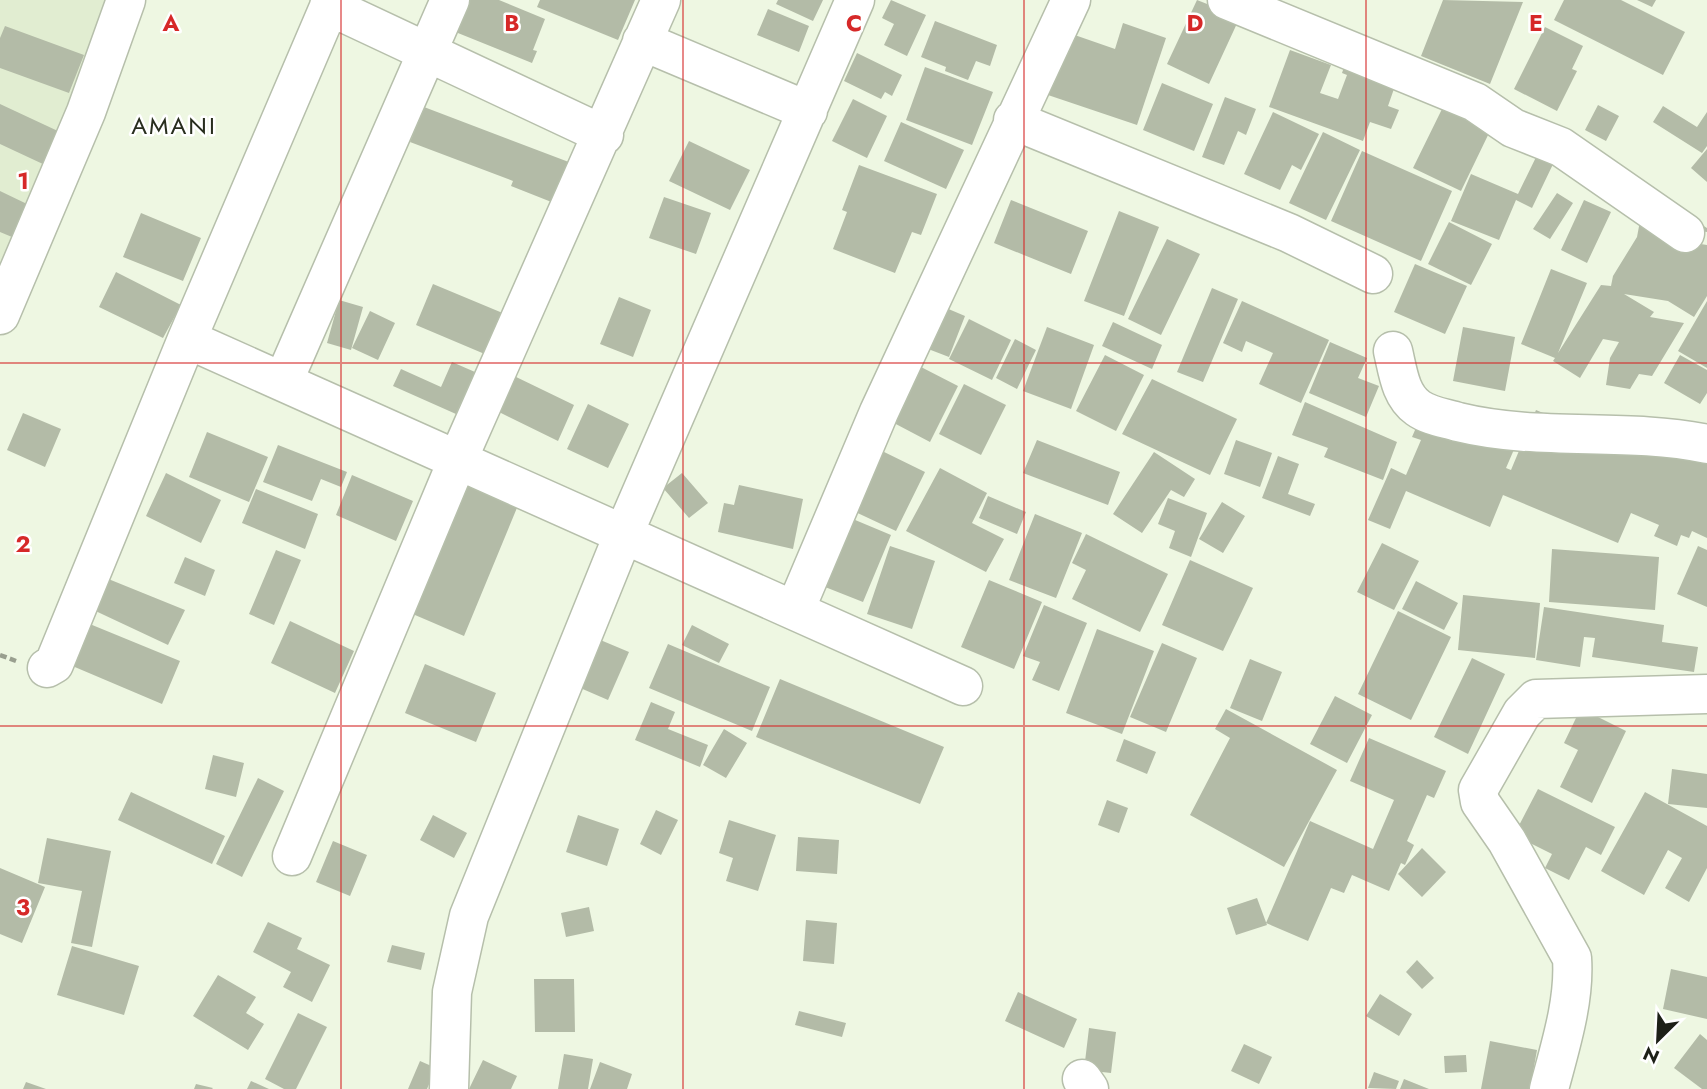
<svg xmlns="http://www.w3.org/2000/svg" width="1707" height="1089" font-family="Jost,sans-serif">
  <rect width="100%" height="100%" fill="#eef7e2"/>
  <path fill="#e1edd1" d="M0 0H119L0 287Z"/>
  <path fill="#b3bba7" d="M460 0H499L545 19 533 50 537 51 532 63 448 29Z
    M540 0H635L618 40 537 7Z
    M778 0H823L813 21 776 4Z
    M891 0 926 15 907 56 884 45 894 24 882 18Z
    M1197 0 1240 17 1209 84 1167 64Z
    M1443 0 1523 2 1490 84 1421 56Z
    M1564 0H1621L1685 32 1663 75 1554 20Z
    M1637 0H1656L1652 7Z
    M768 9 809 26 799 52 757 35Z
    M935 21 997 45 990 66 976 61 968 80 945 71 946 67 921 57Z
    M1123 23 1166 38 1137 125 1045 94 1066 32 1115 49Z
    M5 26 84 55 69 93 0 68V38Z
    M1545 27 1583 46 1572 69 1577 71 1557 111 1514 89Z
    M1290 50 1331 65 1320 93 1338 99 1347 75 1342 73 1345 64 1396 83 1388 106 1399 110 1391 129 1370 122 1363 141 1269 107Z
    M857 53 902 75 892 96 885 92 881 99 844 81Z
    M925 67 993 92 972 145 906 120Z
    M1162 83 1213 104 1194 151 1143 130Z
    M1225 97 1256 109 1246 135 1238 131 1224 165 1202 157Z
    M853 99 887 116 867 158 832 141Z
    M0 104 60 132 45 165 0 144Z
    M1598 105 1619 116 1606 141 1585 130Z
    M1663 106 1697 127 1707 112V146L1702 153 1653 122Z
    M424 107 574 164 559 205 511 186 513 181 410 142Z
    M1442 109 1490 131 1461 191 1413 168Z
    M1273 112 1319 134 1301 170 1292 165 1280 190 1244 174Z
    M901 122 964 150 946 189 884 161Z
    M1323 132 1360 150 1326 220 1289 203Z
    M689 141 750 170 730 210 669 181Z
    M1707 149V182L1691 168Z
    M1362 151 1452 191 1421 261 1331 221Z
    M1539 151 1555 160 1532 208 1516 200 1499 240 1451 221 1471 174 1518 194Z
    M859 165 937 194 921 235 912 232 895 273 833 249 847 212 842 210Z
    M0 191 27 204 12 237 0 232Z
    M1557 193 1573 203 1550 239 1533 229Z
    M664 197 711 213 696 254 649 238Z
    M1011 200 1088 231 1071 274 994 243Z
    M1584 200 1611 212 1587 263 1561 250Z
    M1119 211 1159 227 1124 316 1084 301Z
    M141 213 201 238 183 281 123 257Z
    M1690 218 1707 228V232L1683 228 1675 240 1707 245V296L1694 317 1668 301 1624 294 1654 312 1650 317 1684 323 1652 376 1639 374 1630 389 1606 385 1610 358 1619 342 1603 339 1580 378 1553 361 1555 358 1521 344 1551 269 1587 283 1558 353 1601 285 1611 286 1613 276 1637 237 1640 221Z
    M1449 222 1492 244 1471 285 1428 264Z
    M1167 239 1200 254 1161 335 1128 319Z
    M1415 264 1467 286 1445 334 1394 312Z
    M116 272 181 305 163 338 99 307Z
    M433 284 505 314 487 355 416 325Z
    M1212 288 1238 299 1203 382 1177 372Z
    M619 297 651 310 633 357 600 344Z
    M339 300 363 307 351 350 327 343Z
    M1242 301 1329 340 1301 403 1259 384 1273 353 1246 341 1242 352 1223 343Z
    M1707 301V368L1678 351Z
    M939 305 965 316 949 357 923 347Z
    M370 311 395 323 378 360 352 348Z
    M969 319 1011 340 992 380 949 359Z
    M1113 322 1162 345 1152 369 1102 346Z
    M1047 327 1094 345 1071 409 1023 391Z
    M1463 327 1515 337 1505 391 1453 381Z
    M1015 339 1036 350 1017 389 996 378Z
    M1330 342 1367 358 1358 378 1379 386 1366 417 1309 393Z
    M1105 355 1144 375 1116 431 1076 411Z
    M1680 355 1707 370V393L1700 404 1664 383Z
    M452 362 475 372 456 414 393 386 401 369 441 387Z
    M921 367 958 386 930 442 892 422Z
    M512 375 574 405 558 441 495 410Z
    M1152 379 1237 419 1210 475 1122 434Z
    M964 384 1006 405 981 455 939 434Z
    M1431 393 1522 431 1506 468 1511 470 1536 410 1642 455 1652 432 1707 455V538L1692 531 1689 538 1681 535 1677 546 1654 536 1659 525 1631 513 1618 543 1503 495 1490 527 1406 491 1390 529 1368 520 1391 468 1406 475 1421 440 1412 437Z
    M1305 402 1397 442 1383 480 1324 457 1328 448 1292 435Z
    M588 404 629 424 608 468 567 449Z
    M23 413 61 429 45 467 7 450Z
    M207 432 268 457 249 502 189 477Z
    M1037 440 1120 472 1108 505 1023 473Z
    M1236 440 1272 453 1260 487 1224 474Z
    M278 445 347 472 341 487 321 479 312 501 263 482Z
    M878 449 925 472 896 531 849 509Z
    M1154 452 1195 479 1184 497 1171 490 1142 533 1113 514Z
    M1278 456 1299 464 1288 494 1315 504 1310 516 1262 498Z
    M470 464 526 486 464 636 408 612Z
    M940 468 987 493 972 523 1004 539 986 572 906 531Z
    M166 473 221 500 201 543 146 516Z
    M682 473 708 503 689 518 663 488Z
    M352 475 413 501 396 541 336 515Z
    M739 485 803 499 793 549 718 532 724 503 734 505Z
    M256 489 318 514 305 549 242 523Z
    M988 496 1026 512 1017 534 979 518Z
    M1168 498 1207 513 1191 557 1169 548 1175 531 1158 524Z
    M1222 502 1245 516 1223 553 1199 539Z
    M1035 514 1082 533 1056 598 1009 580Z
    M848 517 891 535 863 602 820 585Z
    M1086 534 1168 574 1140 632 1072 599 1086 570 1072 563Z
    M1382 543 1419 561 1394 610 1357 592Z
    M890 546 935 561 912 629 867 614Z
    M1698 546 1707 550V607L1677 594Z
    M1552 549 1659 557 1655 610 1549 602Z
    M276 550 301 560 274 625 249 614Z
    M185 557 215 570 205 596 174 583Z
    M1190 560 1253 588 1223 651 1162 625Z
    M101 576 185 610 168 645 87 607Z
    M989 580 1042 602 1014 669 961 647Z
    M1416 581 1458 603 1444 630 1402 609Z
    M1463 595 1540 603 1535 658 1458 650Z
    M1044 605 1087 623 1059 691 1032 680 1040 662 1023 656Z
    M1544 607 1664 625 1662 642 1698 647 1694 672 1592 657 1595 638 1584 637 1580 667 1536 660Z
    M1398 611 1451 637 1411 720 1358 694Z
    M80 620 180 661 162 704 63 662Z
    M290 621 354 651 335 693 271 663Z
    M692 625 729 644 719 663 682 645Z
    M1097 629 1154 651 1122 734 1066 713Z
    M598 639 629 652 608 700 578 687Z
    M1162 643 1197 658 1166 732 1130 717Z
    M668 644 770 687 752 731 649 688Z
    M1472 658 1505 674 1468 754 1434 737Z
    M1250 659 1282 672 1262 721 1230 708Z
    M425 664 496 693 476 742 405 713Z
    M780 679 944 747 920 804 756 737Z
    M1588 693 1594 715 1626 731 1592 803 1560 787 1578 750 1564 743Z
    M1335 696 1372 715 1347 763 1310 744Z
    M651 702 675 712 668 729 708 745 700 767 635 740Z
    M1226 709 1337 770 1284 867 1190 815 1230 738 1215 729Z
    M724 729 747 743 726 778 703 765Z
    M1369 738 1446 771 1434 798 1427 795 1407 841 1414 845 1405 865 1401 863 1389 891 1352 875 1344 893 1331 888 1308 941 1266 923 1310 821 1373 849 1394 800 1350 781Z
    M1124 739 1156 752 1147 774 1116 761Z
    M213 755 244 763 236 797 205 789Z
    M1672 769 1707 774V808L1668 804Z
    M258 778 284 791 242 877 216 864Z
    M1538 789 1615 827 1601 855 1586 847 1569 880 1545 868 1552 854 1514 835Z
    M131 792 225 836 212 864 118 820Z
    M1645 792 1707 826V868L1689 902 1665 888 1682 858 1668 850 1644 895 1601 871Z
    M1107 800 1128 808 1119 833 1098 825Z
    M656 810 678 820 661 855 640 844Z
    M433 815 467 833 454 858 420 840Z
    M578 815 619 829 607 866 566 852Z
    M729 820 776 835 758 891 726 881 733 858 719 853Z
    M798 837 839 840 837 874 796 871Z
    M47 838 111 851 92 947 71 943 82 891 38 883Z
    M333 841 367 855 350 896 316 882Z
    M1422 848 1446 872 1422 897 1398 874Z
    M0 868 45 887 22 943 0 934Z
    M1257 898 1267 925 1236 935 1227 908Z
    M589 907 594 931 566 937 561 913Z
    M806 920 837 923 834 964 803 961Z
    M268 922 302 938 297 949 330 965 312 1002 283 987 291 972 253 952Z
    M392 945 425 953 421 970 387 962Z
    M72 946 139 966 124 1015 57 995Z
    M1417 960 1434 978 1422 989 1406 972Z
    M1671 969 1707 977V1019L1663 1009Z
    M218 975 256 997 246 1013 264 1024 248 1050 193 1016Z
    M534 979H574L575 1032H535Z
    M1018 992 1077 1019 1064 1048 1005 1021Z
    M1380 994 1412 1014 1399 1036 1366 1016Z
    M799 1011 846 1023 842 1037 795 1025Z
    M298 1013 327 1027 296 1089H284L265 1079Z
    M1089 1028 1116 1032 1111 1073 1084 1070Z
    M1700 1034 1707 1040V1089H1702L1674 1068Z
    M1490 1041 1537 1050 1530 1089H1481Z
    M1244 1044 1272 1057 1259 1084 1231 1071Z
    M564 1054 593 1059 588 1089H558Z
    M1466 1055 1467 1072 1445 1073 1444 1056Z
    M483 1060 517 1076 511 1089H469Z
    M420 1061 436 1068 427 1089H408Z
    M600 1062 632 1074 627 1089H590Z
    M1374 1072 1399 1081 1396 1089 1368 1088Z
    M1404 1079 1429 1089H1400Z
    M251 1081 269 1089H247Z
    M26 1082 46 1089H23Z
    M196 1084 213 1088 212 1089H194Z"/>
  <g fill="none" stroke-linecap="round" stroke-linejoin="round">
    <defs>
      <path id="minor" d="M1227 0 1475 102 1513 128 1561 147 1685 233
        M329 6 604 135
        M642 41 808 111
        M1013 120 1289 233 1373 274
        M0 315 86 112 126 0
        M187 339 283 382 450 0
        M1393 351C1398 372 1400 395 1418 408 1429 416 1445 418 1458 422 1540 442 1625 427 1707 444
        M283 382 963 686
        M795 610 879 412 1071 0
        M47 668 54 664 187 339 332 0
        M292 856 458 459 661 0
        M1082 1079 1089 1089
        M449 1089 452 992 469 916 624 533 855 0
        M1549 1089C1560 1047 1575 1001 1572 958L1507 841 1480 802 1478 790 1522 713 1536 699 1707 694"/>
    </defs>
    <use href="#minor" stroke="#b6bfab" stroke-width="41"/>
    <path stroke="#999f8f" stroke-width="4.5" stroke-dasharray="7 3.5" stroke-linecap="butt" d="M0 655 16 661"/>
    <use href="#minor" stroke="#fff" stroke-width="38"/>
  </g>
  <path fill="none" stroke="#d62828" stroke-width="2" stroke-opacity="0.55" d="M341 0V1089M683 0V1089M1024 0V1089M1366 0V1089M0 363H1707M0 726H1707"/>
  <g text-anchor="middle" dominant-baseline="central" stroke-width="5" stroke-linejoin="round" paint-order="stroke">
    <g font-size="24" letter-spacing="2" fill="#282e1e" stroke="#fff">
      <text x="174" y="125">AMANI</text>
    </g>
  </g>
  <g font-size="23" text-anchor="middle" font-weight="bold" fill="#d62828" stroke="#fff" stroke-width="5" stroke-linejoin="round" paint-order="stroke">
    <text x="171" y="31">A</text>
    <text x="512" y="31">B</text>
    <text x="854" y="31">C</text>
    <text x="1195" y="31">D</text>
    <text x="1536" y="31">E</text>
    <text x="23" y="189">1</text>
    <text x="23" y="552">2</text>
    <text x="23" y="915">3</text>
  </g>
  <g transform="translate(1658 1040) rotate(204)" stroke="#ffffff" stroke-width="5" paint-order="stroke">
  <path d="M0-5L12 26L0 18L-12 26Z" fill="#1d2018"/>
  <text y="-10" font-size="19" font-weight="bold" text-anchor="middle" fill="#1d2018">N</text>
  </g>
</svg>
